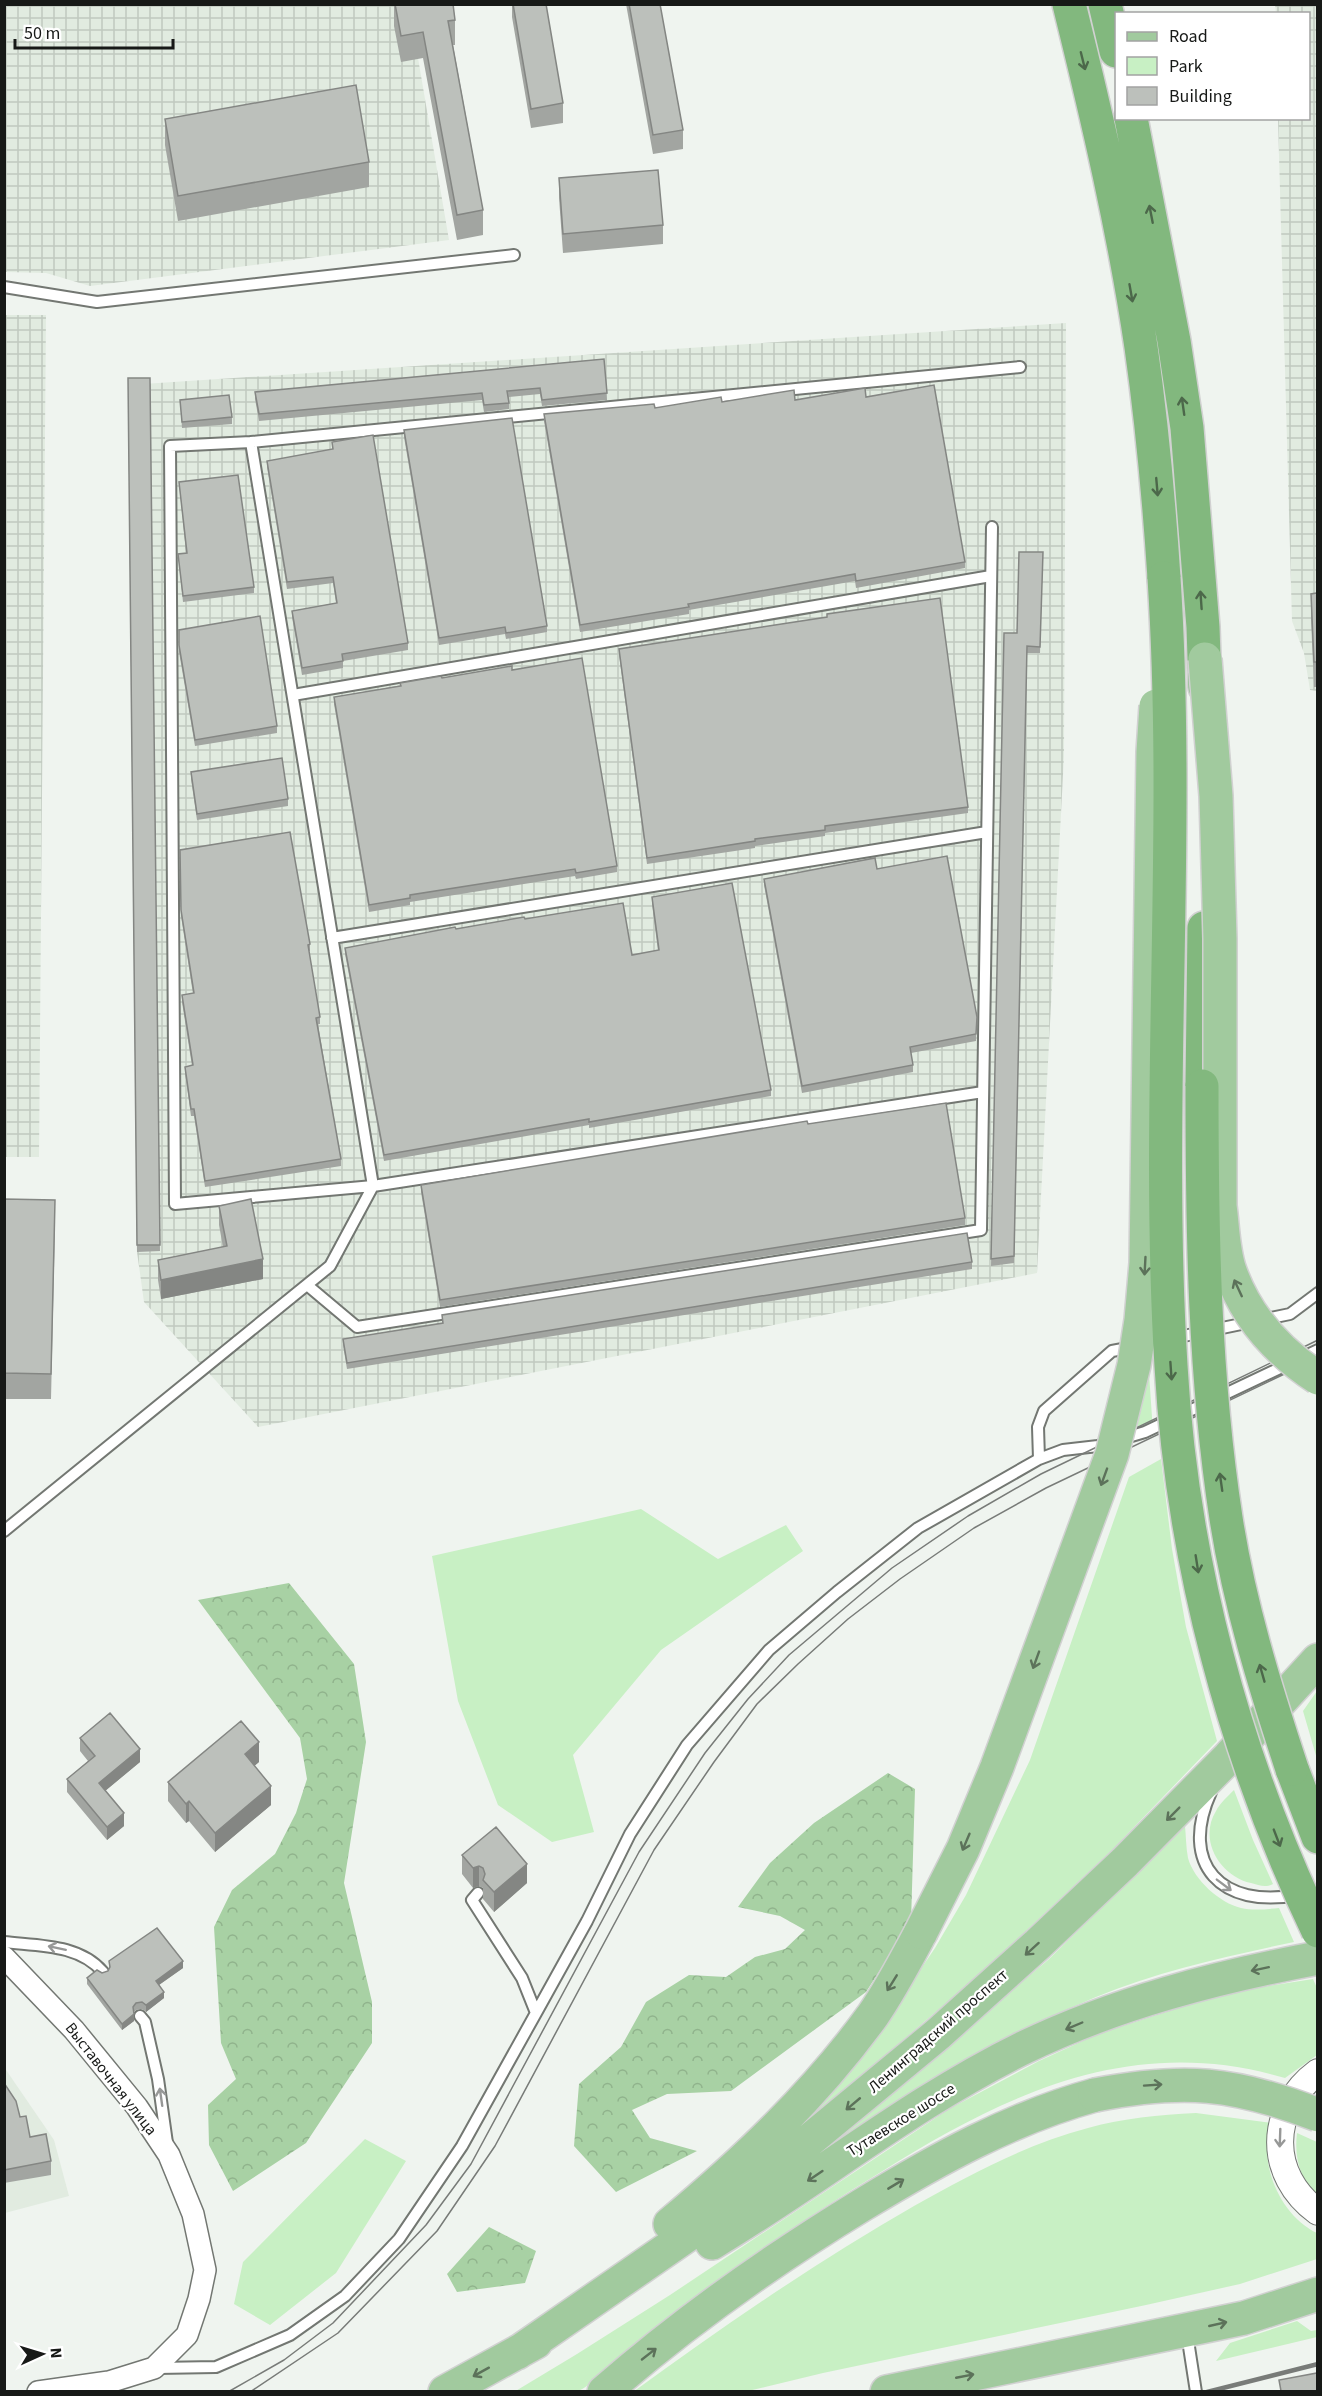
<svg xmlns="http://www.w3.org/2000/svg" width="1322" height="2396" font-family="'Source Sans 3',sans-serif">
  <defs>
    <pattern id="industrial-grid" width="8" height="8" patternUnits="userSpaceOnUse" patternTransform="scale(1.5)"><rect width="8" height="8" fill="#e1ebe0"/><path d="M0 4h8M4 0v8" fill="none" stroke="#c0c9bf"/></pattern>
    <pattern id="forest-crowns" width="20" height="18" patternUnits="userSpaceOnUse" patternTransform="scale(1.5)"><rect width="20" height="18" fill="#a8d1a4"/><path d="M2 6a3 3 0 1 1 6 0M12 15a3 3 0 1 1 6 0" fill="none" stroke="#90b38c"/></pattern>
  </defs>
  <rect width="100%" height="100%" fill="#eff4ef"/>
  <path fill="#e1ebe0" d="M4 2067 54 2140 69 2196 5 2213Z"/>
  <path fill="url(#industrial-grid)" d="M5 5H409L449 240 90 286 46 273 5 272Z
    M1275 5H1317V691L1310 690 1304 653 1292 621 1278 119 1308 118V14L1276 13Z
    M5 315H46L39 1157H4Z
    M1066 323 1064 756 1037 1273 258 1427 144 1302 137 1252 128 385Z"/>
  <path fill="#c8f0c4" d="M1149 1373 1153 1432 1134 1440Z
    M1161 1459 1172 1549 1186 1627 1217 1741 1112 1850 987 1968 811 2119 795 2126 887 2019 935 1948 966 1895 1030 1760 1129 1477Z
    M641 1509 718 1559 786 1525 803 1551 661 1650 573 1755 594 1832 552 1842 498 1805 458 1701 432 1556Z
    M1317 1691V1759L1303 1711Z
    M1234 1790 1253 1840 1273 1884C1265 1888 1259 1885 1251 1883 1220 1876 1198 1840 1216 1811 1220 1803 1228 1796 1234 1790Z
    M1185 1826C1186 1836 1186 1848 1188 1858 1194 1880 1220 1903 1241 1908 1254 1911 1267 1909 1279 1908L1294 1942C1227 1956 1159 1971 1096 1997 999 2037 912 2091 824 2148L1048 1960Z
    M1313 1979 1317 1988V2055L1285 2078C1133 2033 1007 2093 881 2172 821 2208 764 2247 709 2289 675 2314 642 2340 609 2367 602 2373 585 2390 577 2391 561 2395 531 2391 514 2392L577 2354 670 2295 949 2109 1039 2061 1098 2034 1225 1993Z
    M1196 2113 1272 2123C1271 2132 1267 2142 1267 2151 1268 2184 1288 2219 1317 2233V2259L1240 2284 1146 2305 823 2373 748 2391 633 2392C724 2326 816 2262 914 2206 969 2175 1027 2144 1088 2128 1123 2118 1159 2115 1196 2113Z
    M1297 2133 1317 2142V2197C1300 2178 1294 2158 1297 2133Z
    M365 2139 406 2161 336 2273 270 2325 234 2304 243 2262Z
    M1297 2321 1311 2331 1317 2330V2337L1216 2361 1230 2343Z"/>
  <path fill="url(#forest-crowns)" d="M289 1583 354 1664 366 1742 344 1883 372 2002V2043L306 2143 233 2191 209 2145 208 2105 236 2079 221 2043 214 1927 232 1890 275 1854 296 1813 307 1779 300 1738 198 1600Z
    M888 1773 915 1789 911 1922 866 1992 731 2091 667 2094 632 2110 650 2138 697 2151 616 2192 574 2146 579 2084 621 2047 646 2002 689 1975 726 1977 755 1957 785 1949 805 1930 780 1916 738 1907 770 1863 814 1823Z
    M489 2227 536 2251 525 2283 457 2292 447 2274Z"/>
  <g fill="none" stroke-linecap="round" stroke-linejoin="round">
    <defs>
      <path id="service" d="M4 287 97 302 514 255
        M293 695 991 576
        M332 938 987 832
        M983 1092 373 1186 175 1204 170 446 251 442 1020 367
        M307 1285 357 1327 981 1230 992 527
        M1174 1338 1290 1314 1318 1293
        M1039 1459 1063 1450 1098 1446 1145 1432 1318 1350
        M4 1531 330 1266 373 1186 251 442
        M1211 1792C1178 1865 1222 1909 1297 1895
        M4 1942C39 1946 79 1944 103 1972
        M536 2013 587 1921 630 1834 687 1745 769 1650 837 1592 918 1528 1039 1459 1038 1427 1044 1411 1112 1351 1133 1347
        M140 2016 145 2022 158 2079 167 2143
        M1187 2334 1196 2392
        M157 2368 216 2367 290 2335 345 2296 399 2239 462 2146 536 2013 522 1978 472 1900 478 1893"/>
      <path id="minor" d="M4 1957 74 2030 137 2107 169 2155 193 2214 205 2270 199 2299 187 2335 154 2368 109 2382 38 2392"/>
      <path id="tertiary" d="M1318 2072C1268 2109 1267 2175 1318 2212"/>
      <path id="primary" d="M670 2224C744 2162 816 2094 873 2015 891 1989 906 1960 921 1932
        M712 2243C817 2180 913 2102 1023 2048 1116 2003 1217 1977 1318 1958
        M517 2353 731 2205 938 2034 1038 1944 1125 1862 1229 1757 1318 1660
        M445 2392 536 2342
        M604 2392C684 2322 772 2260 862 2205 936 2160 1011 2118 1095 2095
        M887 2392 1244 2318 1318 2294"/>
      <path id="trunk" d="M1069 4C1097 117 1124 232 1141 347 1152 424 1159 501 1164 578
        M1105 4 1116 51
        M1131 118 1174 341 1187 428 1203 627 1205 687
        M1202 1086 1204 928
        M1292 1769 1318 1837"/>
    </defs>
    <use href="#service" stroke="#737772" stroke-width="14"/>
    <use href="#minor" stroke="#737772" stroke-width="24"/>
    <use href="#tertiary" stroke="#737772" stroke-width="28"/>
    <use href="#primary" stroke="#d1d1d1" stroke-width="36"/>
    <use href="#trunk" stroke="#d1d1d1" stroke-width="36"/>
    <use href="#service" stroke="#fff" stroke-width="10"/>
    <use href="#minor" stroke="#fff" stroke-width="21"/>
    <use href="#tertiary" stroke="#fff" stroke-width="26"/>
    <use href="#primary" stroke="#a1ca9e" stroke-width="33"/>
    <use href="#trunk" stroke="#82b87e" stroke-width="33"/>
    <path stroke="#787b78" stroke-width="1.5" d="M228 2392 284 2360 333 2323 426 2225 471 2164 639 1852 705 1753 748 1699 789 1655 892 1568 968 1516 1041 1474 1318 1340
      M250 2392 338 2333 437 2231 495 2146 654 1850 714 1762 757 1704 798 1664 848 1619 900 1579 974 1528 1046 1488 1318 1358"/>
    <path stroke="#787b78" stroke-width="4.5" d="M1207 2392 1318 2364"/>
    <defs>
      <path id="primary-bridge" d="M1205 659 1216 796 1220 939V1206C1223 1228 1223 1251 1230 1271 1246 1316 1278 1352 1318 1378
        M921 1932 963 1849 997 1767 1112 1454 1134 1365 1141 1320 1146 1263 1153 752 1156 706
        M1095 2095C1183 2078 1234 2082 1318 2115"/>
      <path id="trunk-bridge" d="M1164 578C1181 840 1155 1103 1171 1366 1182 1560 1234 1756 1318 1931
        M1202 1086C1202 1231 1204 1375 1226 1518 1239 1603 1265 1687 1292 1769"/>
    </defs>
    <use href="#primary-bridge" stroke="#d1d1d1" stroke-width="36" stroke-linecap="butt"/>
    <use href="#trunk-bridge" stroke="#d1d1d1" stroke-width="36" stroke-linecap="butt"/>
    <use href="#primary-bridge" stroke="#a1ca9e" stroke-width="33"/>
    <use href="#trunk-bridge" stroke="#82b87e" stroke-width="33"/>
  </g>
  <path fill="#a2a5a1" d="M394 4H453L455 20V45H453L483 210V235L457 240 423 58 401 62 394 26Z
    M512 4H546L563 103V123L531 128 512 17Z
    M626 4H660L683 130V149L653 154Z
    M165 119 369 162V187L178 221 165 145Z
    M559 178 663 225V244L563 253 559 198Z
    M604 359 607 400 542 406 540 394 509 397V409L484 412 482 400 259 421 255 399V392Z
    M128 378H150L160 1251 137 1252Z
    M866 397 965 562V568L856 588 855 581 689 610V614L580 632 544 421V414L655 408 722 402 795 400Z
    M180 400 232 417V424L182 428Z
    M404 430 547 626V632L506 639 505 634 439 645 404 437Z
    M332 442 408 643V650L343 661V668L302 675 292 617V611L336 603 333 583 287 589 267 467V461L332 450Z
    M179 482 254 587V593L183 602 178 554 186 553Z
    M1043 552 1040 653H1027L1014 1263 991 1266 1004 633H1017Z
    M1317 593V687H1314L1311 619V594Z
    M179 630 277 726V733L195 746 179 652Z
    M619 649 968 807V813L825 833V836L755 846V848L647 864 619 655Z
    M512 670 617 866V872L576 879 575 876 410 902V905L369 912 334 704V697L442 678Z
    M191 772 288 799V806L197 820 191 779Z
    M180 850 310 944V951H309L320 1017V1024H318L341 1159V1166L205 1187 194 1116H191L185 1073V1067L192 1066 182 1002V995L193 994 181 916Z
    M877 869 977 1017 976 1041 911 1053 913 1065V1072L802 1093 764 885V879Z
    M652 897 771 1090V1096L589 1128V1125L384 1161 345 954V948L456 929 525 919 632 955 658 951 652 904Z
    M808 1124 965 1218V1225L440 1307 421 1192V1185Z
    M4 1199 55 1226 51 1399H4Z
    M219 1206 263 1279 161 1299 158 1280V1260L223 1247 219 1225Z
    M972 1262V1269L347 1369 343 1345V1339L442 1323V1315Z
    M80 1738 140 1762 105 1791 124 1826 107 1840 67 1792V1779L88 1761 80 1751Z
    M259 1762 254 1766 271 1805 215 1852 189 1821 186 1823 168 1801V1782Z
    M462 1855 527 1883 494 1912 483 1899V1888L479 1886 473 1888 462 1874Z
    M109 1961 183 1968 159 1985 164 1998 146 2012 142 2009 136 2010 134 2012V2021L122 2030 87 1984V1978L108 1971 109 1969Z
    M4 2083 20 2117 30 2137 51 2161V2175L4 2183Z"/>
  <path fill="#848683" d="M263 1259V1279L161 1299V1280Z
    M259 1742V1762L245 1774V1754Z
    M140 1749V1762L99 1796V1783Z
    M271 1786V1805L215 1852V1833Z
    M189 1801V1821L186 1823V1804Z
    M124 1813V1826L107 1840V1827Z
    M527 1864V1883L494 1912V1892Z
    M479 1866V1886L473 1888V1868Z
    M183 1961V1968L156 1987V1981Z
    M164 1992V1998L146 2012V2005Z
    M134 2014V2021L122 2030V2024Z"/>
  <path fill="#bcc0bb" stroke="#848683" stroke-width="1.5" d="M395 4H453L455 20 448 21 483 210 457 215 423 32 401 36Z
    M513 4H546L563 103 531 109Z
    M629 4H660L683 130 653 135Z
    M356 85 369 162 178 196 165 119Z
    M658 170 663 225 563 234 559 178Z
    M604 359 607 393 542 400 540 388 507 391 509 403 484 405 482 393 259 414 255 392Z
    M128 378H150L160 1245H137Z
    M934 385 965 562 856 581 855 574 688 604 689 607 580 625 544 414 654 404 655 408 721 397 722 402 794 390 795 400 865 388 866 397Z
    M229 395 232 417 182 422 180 400Z
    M512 418 547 626 506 633 505 627 439 638 404 430Z
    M373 435 408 643 342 654 343 661 302 668 292 611 337 603 333 577 287 582 267 461 333 449 332 442Z
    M238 475 254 587 183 596 178 554 187 553 179 482Z
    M1019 552H1043L1040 647 1027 646 1014 1256 991 1259 1004 633H1017Z
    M1317 593V662H1314L1311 594Z
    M940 598 968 807 825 826V830L755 839V841L647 858 619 649 827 617V614Z
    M260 616 277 726 195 740 179 645V630Z
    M582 658 617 866 576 873 575 869 410 895V898L369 905 334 697 401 686 400 683 441 676 442 678 512 666V670Z
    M282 758 288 799 197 814 191 772Z
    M290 832 310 944 308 945 320 1017 316 1018 341 1159 205 1181 194 1109H191L185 1067 193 1065 182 995 194 993 181 910 180 850Z
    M947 856 977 1017 976 1034 910 1047 913 1065 802 1086 764 879 875 858 877 869Z
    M732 883 771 1090 589 1122V1119L384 1155 345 948 455 927 456 929 524 917 525 919 623 903 632 955 659 950 652 897Z
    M946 1103 965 1218 440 1300 421 1185 807 1121 808 1124Z
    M4 1199 55 1200 51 1374 4 1373Z
    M251 1199 263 1259 161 1280 158 1260 227 1246 219 1206Z
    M967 1233 972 1262 347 1363 343 1339 443 1323 442 1315Z
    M110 1713 140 1749 99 1783 124 1813 107 1827 67 1779 95 1756 80 1738Z
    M241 1721 259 1742 245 1754 271 1786 215 1833 189 1801 186 1804 168 1782Z
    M496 1827 527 1864 494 1892 483 1880 485 1874 483 1868 479 1866 473 1868 462 1855Z
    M157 1928 183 1961 156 1981 164 1992 146 2005 142 2002 136 2003 133 2007 134 2014 122 2024 87 1978 97 1970 102 1973 108 1971 110 1967 109 1961Z
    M4 2083 16 2101 20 2117 26 2116 30 2137 46 2134 51 2161 4 2170Z
    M1317 2373V2391H1281L1279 2380Z"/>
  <defs><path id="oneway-shaft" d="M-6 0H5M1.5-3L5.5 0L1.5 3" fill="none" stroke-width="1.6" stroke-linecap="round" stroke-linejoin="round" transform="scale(1.5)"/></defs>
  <g stroke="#4c684a">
    <use href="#oneway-shaft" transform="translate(1083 61) rotate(76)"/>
    <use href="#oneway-shaft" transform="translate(1151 214) rotate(-101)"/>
    <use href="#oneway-shaft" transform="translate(1131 293) rotate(80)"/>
    <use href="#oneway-shaft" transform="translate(1183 406) rotate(-98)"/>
    <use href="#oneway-shaft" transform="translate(1157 487) rotate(85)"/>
    <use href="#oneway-shaft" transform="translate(1201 600) rotate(-94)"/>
    <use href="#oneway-shaft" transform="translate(1171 1371) rotate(86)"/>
    <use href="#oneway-shaft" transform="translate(1221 1482) rotate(-98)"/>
    <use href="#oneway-shaft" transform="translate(1197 1564) rotate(81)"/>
    <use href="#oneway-shaft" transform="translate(1262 1673) rotate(-106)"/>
    <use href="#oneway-shaft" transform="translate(1277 1838) rotate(69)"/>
  </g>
  <g stroke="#5c725a">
    <use href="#oneway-shaft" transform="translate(1145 1266) rotate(93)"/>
    <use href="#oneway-shaft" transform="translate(1238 1288) rotate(-115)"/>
    <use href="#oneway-shaft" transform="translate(1104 1477) rotate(110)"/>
    <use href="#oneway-shaft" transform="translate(1036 1660) rotate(110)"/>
    <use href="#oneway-shaft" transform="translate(1173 1814) rotate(135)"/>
    <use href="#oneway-shaft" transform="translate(966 1842) rotate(113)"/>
    <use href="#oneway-shaft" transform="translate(1032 1949) rotate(138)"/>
    <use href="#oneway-shaft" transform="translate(1260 1969) rotate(168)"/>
    <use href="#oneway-shaft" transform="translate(892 1983) rotate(122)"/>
    <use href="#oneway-shaft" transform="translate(1074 2026) rotate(157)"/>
    <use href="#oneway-shaft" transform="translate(1153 2085) rotate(-4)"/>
    <use href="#oneway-shaft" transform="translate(853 2104) rotate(140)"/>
    <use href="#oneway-shaft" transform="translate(815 2176) rotate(146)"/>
    <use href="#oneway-shaft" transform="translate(896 2184) rotate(-31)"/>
    <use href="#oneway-shaft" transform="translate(1218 2324) rotate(-13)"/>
    <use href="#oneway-shaft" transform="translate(649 2354) rotate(-38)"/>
    <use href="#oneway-shaft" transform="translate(481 2372) rotate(151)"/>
    <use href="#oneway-shaft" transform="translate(965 2376) rotate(-11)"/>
  </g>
  <g stroke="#979897">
    <use href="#oneway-shaft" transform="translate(1224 1885) rotate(37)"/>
    <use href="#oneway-shaft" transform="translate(57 1948) rotate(-168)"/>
    <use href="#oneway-shaft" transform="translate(161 2097) rotate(-98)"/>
    <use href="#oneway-shaft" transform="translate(1280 2138) rotate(92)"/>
  </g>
  <g text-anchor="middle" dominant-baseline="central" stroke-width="4.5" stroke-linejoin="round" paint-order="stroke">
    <g font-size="16" fill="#171917" stroke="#fff">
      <text transform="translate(938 2031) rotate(-41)">Ленинградский проспект</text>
      <text transform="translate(111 2079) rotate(52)">Выставочная улица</text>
      <text transform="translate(901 2120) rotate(-32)">Тутаевское шоссе</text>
    </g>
  </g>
  <rect width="1322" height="2396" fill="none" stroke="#171917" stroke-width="12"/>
  <rect x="1115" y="12" width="195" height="108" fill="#ffffff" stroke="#a2a3a2" stroke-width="1.5"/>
  <rect x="1127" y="32" width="30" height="9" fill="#a1ca9e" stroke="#a2a3a2" stroke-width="1.5"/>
  <text x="1169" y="42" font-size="18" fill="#171917">Road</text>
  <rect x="1127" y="57" width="30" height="18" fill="#c8f0c4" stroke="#a2a3a2" stroke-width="1.5"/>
  <text x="1169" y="72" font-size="18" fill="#171917">Park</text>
  <rect x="1127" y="87" width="30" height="18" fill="#bcc0bb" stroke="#a2a3a2" stroke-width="1.5"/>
  <text x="1169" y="102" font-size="18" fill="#171917">Building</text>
  <g transform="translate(42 2354) rotate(86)" stroke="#ffffff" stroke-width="4.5" paint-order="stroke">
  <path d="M0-4.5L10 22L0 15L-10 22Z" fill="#171917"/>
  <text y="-9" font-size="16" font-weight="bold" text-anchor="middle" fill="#171917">N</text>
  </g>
  <path d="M15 39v9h158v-9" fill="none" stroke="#171917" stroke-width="3"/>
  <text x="24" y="39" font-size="18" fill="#171917" stroke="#ffffff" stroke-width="4.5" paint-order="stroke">50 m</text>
</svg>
